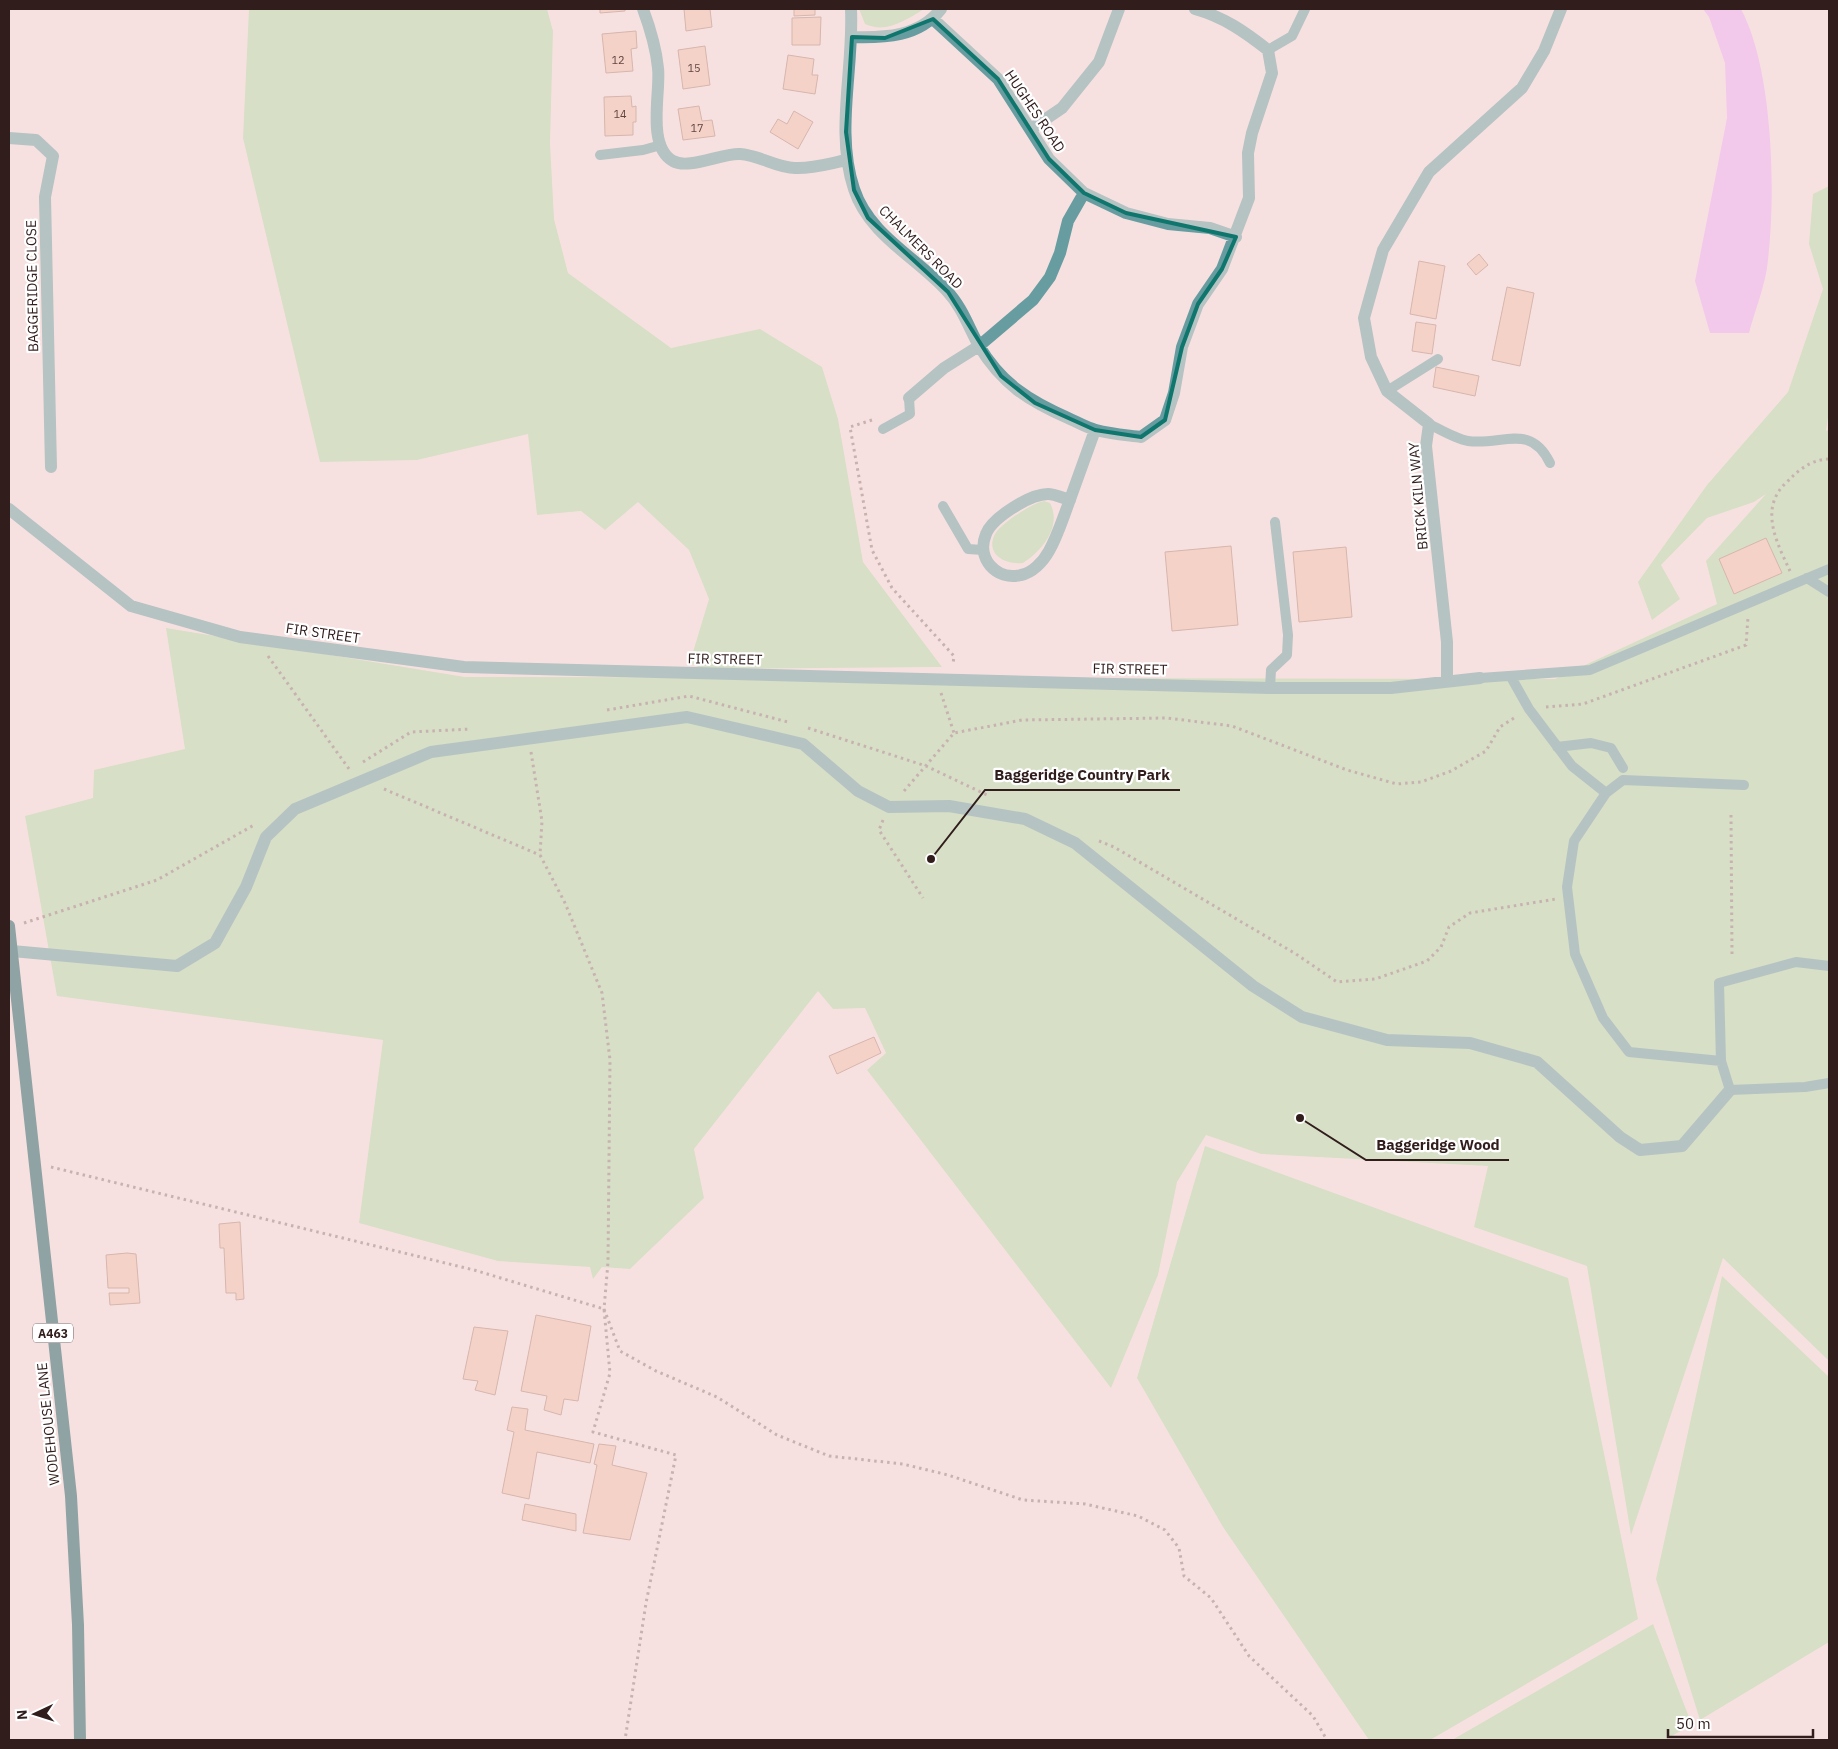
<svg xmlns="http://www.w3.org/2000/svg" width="1838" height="1749" font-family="'IBM Plex Sans',sans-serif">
  <rect width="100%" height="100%" fill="#f7e1e0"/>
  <path fill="#afdba8" d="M249 9H547L553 31 550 143 554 219 568 273 671 348 760 329 822 367 838 419 863 562 942 667 701 669 690 662 709 599 689 550 638 502 605 530 581 511 537 515 528 434 417 460 320 462 243 138Z
    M859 9H924C906 20 886 34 865 24Z
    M1829 186V411L1826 431 1829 429V1361L1723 1258 1631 1535 1587 1266 1474 1227 1488 1166 1261 1154 1206 1135 1177 1182 1158 1275 1111 1388 867 1070 886 1053 865 1008 833 1009 818 991 694 1149 704 1198 630 1269 602 1267 593 1279 590 1267 498 1261 359 1223 383 1040 57 996 25 816 93 798 94 770 185 749 166 628 465 677 1555 679 1717 604 1706 561 1766 494 1754 502 1707 518 1661 565 1680 599 1652 620 1638 582 1707 485 1788 392 1823 289 1809 244 1813 194Z
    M1044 501 1050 503C1062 526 1043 550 1023 563 1007 565 986 556 994 536 998 525 1032 503 1044 501Z
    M1205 1146 1568 1278 1638 1619 1430 1740H1369L1223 1527 1137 1378Z
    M1722 1276 1829 1377V1642L1700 1720 1656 1579Z
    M1653 1624 1692 1725 1664 1740H1452Z"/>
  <path fill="#ecaaf8" d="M1703 9H1741C1773 69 1776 191 1768 260 1766 284 1755 310 1749 333H1710L1695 281 1727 118 1725 63 1709 17Z"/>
  <path fill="#efbeac" stroke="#ad806f" d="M600 9H625V11L600 13Z
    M684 9H710L712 27 686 31Z
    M794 9H815V15L794 16Z
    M821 17 820 45H792V18Z
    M636 31 637 48 631 49 633 71 606 73 602 34Z
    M705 46 710 85 683 89 678 50Z
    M788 55 814 59 812 75H818L815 94 783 89Z
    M631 96 632 107 636 106V122H633V135L605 136 604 97Z
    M699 106 702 121 712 120 715 136 683 140 678 109Z
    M794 111 813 122 798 149 770 132 778 119 787 124Z
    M1479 254 1488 265 1476 275 1467 264Z
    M1419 261 1445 266 1436 319 1410 314Z
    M1507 287 1534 293 1520 366 1492 360Z
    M1416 322 1436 325 1432 354 1412 351Z
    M1436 367 1479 376 1475 396 1433 387Z
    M1766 538 1782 573 1734 594 1719 559Z
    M1231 546 1238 625 1172 631 1165 552Z
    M1346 547 1352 617 1299 622 1293 552Z
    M874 1037 881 1053 837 1074 829 1056Z
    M240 1222 244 1299 236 1300V1293H226L224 1248H220L219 1224Z
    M127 1253 136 1254 140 1303 110 1305 109 1293H129V1288H108L106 1255Z
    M536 1315 591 1326 578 1401 564 1399 561 1415 544 1410 547 1396 521 1391Z
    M474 1327 508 1331 495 1395 475 1390 478 1381 463 1379Z
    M512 1407 528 1409 525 1430 594 1444 590 1463 537 1452 529 1499 502 1493 514 1432 507 1430Z
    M599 1444 616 1446 612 1465 647 1473 630 1540 583 1533 597 1465 594 1464Z
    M525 1504 576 1514V1531L522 1520Z"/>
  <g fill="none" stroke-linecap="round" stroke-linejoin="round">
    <path stroke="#8d7877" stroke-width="3" stroke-dasharray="2.5 4" stroke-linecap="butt" d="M872 420 850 427 872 550 892 588 954 656 953 664
      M1790 571C1779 547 1762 516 1779 491 1782 486 1788 481 1792 477 1802 467 1815 459 1829 459
      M268 656 349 769
      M941 693 954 733
      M1546 707 1583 704 1746 645 1748 617
      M607 710 689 696 788 722
      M808 728 926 766 987 795
      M531 752 542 821 540 855 565 903 602 993 610 1060 608 1262 604 1309 620 1351 656 1371 717 1397 777 1435 829 1456 903 1464 948 1475 1023 1500 1085 1504 1138 1516 1165 1530 1179 1548 1184 1576 1211 1598 1249 1656 1313 1716 1327 1740
      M363 762 411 732 471 729
      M384 789 540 855
      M904 791 954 733 1022 720 1167 718 1232 726 1347 770 1397 784 1421 782 1451 771 1486 751 1500 727 1517 716
      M1731 815 1732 956
      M883 820 879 830 923 898
      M1099 841 1114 847 1296 954 1337 982 1375 979 1427 961 1441 947 1449 927 1470 913 1556 899
      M24 923 157 880 254 825
      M51 1167 474 1270 604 1309 610 1373 593 1432 676 1455 646 1603 625 1740"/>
    <path stroke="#679da1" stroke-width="10" d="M1268 50 1292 36 1305 9
      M600 155 643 150 661 145
      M1387 391 1438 359
      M1429 424C1441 430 1456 439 1468 441 1502 446 1530 422 1550 463
      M883 429 910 414 909 398
      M943 506 968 549 983 550
      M1807 578 1829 592
      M1511 677 1529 709 1572 766 1606 793
      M1480 678 1590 670 1829 569
      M1270 688 1271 670 1287 655 1288 635 1275 522
      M1557 747 1591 743 1611 748 1623 768
      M1829 966 1796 962 1719 983 1721 1061 1730 1090 1805 1087 1829 1083
      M1721 1061 1629 1052 1603 1018 1575 954 1567 887 1574 841 1606 793 1623 780 1744 785"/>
    <path stroke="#679da1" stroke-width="12" d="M643 9C650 28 656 47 658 68 661 91 646 146 673 161 688 170 722 153 740 154 759 155 777 168 795 168 812 169 831 163 847 160
      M851 9C854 68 835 132 854 189 869 235 916 257 947 291 962 307 969 328 979 346 1002 384 1029 401 1068 418 1077 422 1087 428 1096 430 1111 434 1126 435 1141 437L1165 420 1174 393 1182 347 1198 304 1222 269 1249 198 1248 153 1252 133 1272 73 1268 50C1245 32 1224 17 1195 9
      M933 19 998 79 1049 159 1084 193 1126 213 1168 224 1210 228 1236 237
      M852 37C885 38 919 37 941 9
      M1031 129 1062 108 1099 62 1119 9
      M9 138 36 140 53 156 45 197 51 467
      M909 398 944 368 979 346 1033 300 1050 277 1060 253 1068 221 1084 193
      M1070 500C1063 498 1054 494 1048 494 1030 494 992 518 986 534 976 558 996 581 1021 575 1032 573 1043 562 1049 551 1057 537 1062 521 1068 505 1077 480 1086 455 1095 430
      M9 509 131 606 240 637 464 667 1270 688H1391L1480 678
      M1447 681V642L1426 446 1429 424 1387 391 1371 357 1364 318 1383 250 1429 172 1522 88 1544 51 1561 9
      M12 951 177 966 215 943 246 887 266 837 295 809 431 752 687 717 803 744 858 791 889 807 949 806 1025 819 1075 843 1253 986 1302 1017 1387 1040 1470 1043 1537 1062 1620 1137 1640 1150 1682 1146 1730 1090"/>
    <path stroke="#12585c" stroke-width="12" d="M9 926 71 1496 78 1625 80 1740"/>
  </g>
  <path d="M0 0H1838V1749H0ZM933 19 998 79 1049 159 1084 193 1126 213 1236 237 1222 269 1198 304 1182 347 1165 420 1141 437 1095 430 1035 403 1001 376 948 292 868 218 854 190 846 132 852 37 885 38Z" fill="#f7e1e0" fill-opacity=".55" fill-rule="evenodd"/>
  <path fill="none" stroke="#0f766e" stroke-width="4" stroke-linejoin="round" d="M933 19 998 79 1049 159 1084 193 1126 213 1236 237 1222 269 1198 304 1182 347 1165 420 1141 437 1095 430 1035 403 1001 376 948 292 868 218 854 190 846 132 852 37 885 38Z"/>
  <g text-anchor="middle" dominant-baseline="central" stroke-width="4.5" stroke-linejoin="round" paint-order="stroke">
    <g font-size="11" fill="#604540">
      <text x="618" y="60">12</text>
      <text x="694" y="68">15</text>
      <text x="620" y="114">14</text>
      <text x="697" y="128">17</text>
    </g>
    <rect fill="#fff" stroke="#6e6160" stroke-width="1" x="33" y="1323.5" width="40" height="19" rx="4"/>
    <g font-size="12" font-weight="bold" fill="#301d1c">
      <text x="53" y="1333">A463</text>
    </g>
    <g font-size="14" fill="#301d1c" stroke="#fff">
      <text transform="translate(1035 111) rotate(56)">HUGHES ROAD</text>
      <text transform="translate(921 247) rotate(45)">CHALMERS ROAD</text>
      <text transform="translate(32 286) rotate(-91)">BAGGERIDGE CLOSE</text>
      <text transform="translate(1418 496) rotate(-95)">BRICK KILN WAY</text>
      <text transform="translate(323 633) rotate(8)">FIR STREET</text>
      <text transform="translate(725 659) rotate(1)">FIR STREET</text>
      <text transform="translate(1130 669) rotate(1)">FIR STREET</text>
      <text transform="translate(48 1424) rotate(-96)">WODEHOUSE LANE</text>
    </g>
  </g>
  <path fill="none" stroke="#301d1c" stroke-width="2" d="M931 859L985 790H1180M1300 1118L1366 1160H1509"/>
  <g fill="#301d1c" stroke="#fff" stroke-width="2">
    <circle cx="931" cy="859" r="5"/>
    <circle cx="1300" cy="1118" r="5"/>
  </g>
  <g font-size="15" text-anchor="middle" font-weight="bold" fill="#301d1c" stroke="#fff" stroke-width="4.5" stroke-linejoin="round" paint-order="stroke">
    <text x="1082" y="780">Baggeridge Country Park</text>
    <text x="1438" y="1150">Baggeridge Wood</text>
  </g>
  <rect width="1838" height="1749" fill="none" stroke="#301d1c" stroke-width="20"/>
  <g transform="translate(35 1714) rotate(266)" stroke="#ffffff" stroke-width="4" paint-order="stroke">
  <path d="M0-4L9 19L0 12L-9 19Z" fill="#301d1c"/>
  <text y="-8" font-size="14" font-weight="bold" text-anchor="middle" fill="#301d1c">N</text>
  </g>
  <path d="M1668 1729v8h145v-8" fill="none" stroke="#301d1c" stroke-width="2.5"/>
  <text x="1676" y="1729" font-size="15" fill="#301d1c" stroke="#ffffff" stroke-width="4" paint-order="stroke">50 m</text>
</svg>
